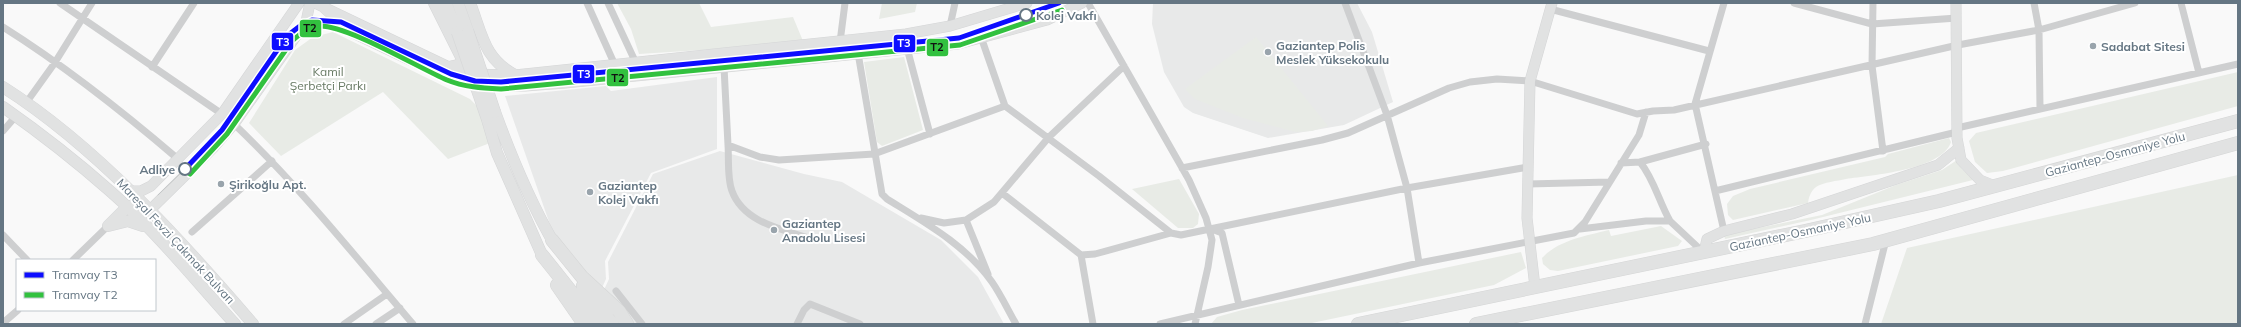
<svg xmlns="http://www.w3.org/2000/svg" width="2241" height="327" font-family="Mulish,sans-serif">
  <rect width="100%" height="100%" fill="#f9f9f9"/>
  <path fill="#e8e9e9" d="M1153 3H1357L1372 32 1393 102 1344 125 1268 138 1193 113 1184 107 1164 72 1152 24Z
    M717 77V149L651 173 605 261 606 279 601 290 554 236 505 96 606 86 611 91Z
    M720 151 804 174 842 182 941 240 978 277 1004 324H629L603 292 609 279 608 262 653 174Z"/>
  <path fill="#e8ebe6" d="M617 3H699L711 27 793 17 803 41 733 48 639 54 631 29Z
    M882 3H917L915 12 879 19Z
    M333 32 470 99 481 110 490 143 448 159 383 92 281 156 249 123 295 50 313 37Z
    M1256 37 1328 126 1312 131 1296 132 1243 118 1195 99 1185 89Z
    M904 57 923 130 882 146 877 142 864 62Z
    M2238 72V106L2003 171 1987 173 1975 162 1969 141 1976 133Z
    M1949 138 1951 142C1942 170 1872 175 1846 179 1837 181 1824 182 1816 187 1811 191 1809 196 1808 203L1733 220 1728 215 1727 204 1733 196 1750 189 1885 157 1888 154Z
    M1957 160 1962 169 1973 180 1811 220 1725 239 1724 235 1822 215 1896 185 1942 170Z
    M2238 175V324H1881L1907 248Z
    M1179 179 1199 214 1198 224 1193 228H1178L1132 189Z
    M1661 226 1682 241 1678 246 1558 271 1550 270 1543 264 1542 258C1559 240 1585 236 1609 230L1611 236Z
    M1521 252 1526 268 1494 285 1307 324H1211L1217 317 1242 310Z"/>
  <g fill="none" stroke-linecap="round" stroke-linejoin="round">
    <defs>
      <path id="secondary" d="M315 3 449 67 471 74 515 75 906 34 950 26 1027 3
        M1956 3 1957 138 1961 160 1980 180 1995 186
        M324 8 351 32 433 71 475 86H525L565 83 958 44 1047 20 1082 3
        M132 191H141L151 186 222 114 299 3
        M150 210 214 147 234 124 306 22 310 3
        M1704 252 1707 239 1724 231 1792 214 1938 165 1959 148
        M1535 287 1527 218 1530 81 1552 3"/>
      <path id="primary" d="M434 3 462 59V64L449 67
        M446 3 457 32
        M458 3 468 31
        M470 3C482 34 484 59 515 75
        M3 87C96 146 182 241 253 324
        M3 107C40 133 76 161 110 191 156 231 194 279 235 324
        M495 112C511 156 529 199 552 240
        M487 119 497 153 542 255
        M108 226 127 207 134 205
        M108 226 128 221 143 226"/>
      <path id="highway" d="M552 240 582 277 619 311 627 324
        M542 255 597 324
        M557 285 584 324
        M583 286 612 324
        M1358 324 1805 231 1939 201 2238 121
        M1476 324 1873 244 2238 143"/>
    </defs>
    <use href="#secondary" stroke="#d5d6d7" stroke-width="11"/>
    <use href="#primary" stroke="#d5d6d7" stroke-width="12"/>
    <use href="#highway" stroke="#d5d6d6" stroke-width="14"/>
    <path stroke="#cecfd0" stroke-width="7" d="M60 3 222 114
      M587 3 614 63
      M608 3 635 61
      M1088 3 1189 180 1206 218 1212 240 1208 267 1195 324
      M1345 3 1387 115 1407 188 1419 263
      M1794 3 1872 24 1957 18
      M1873 3 1872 66 1883 151
      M2034 3 2039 30 2040 109
      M2181 3 2199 73
      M1550 9 1709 51
      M950 26 955 3
      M3 27C65 66 122 111 178 159
      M981 37 1005 106 1099 176 1171 233 1181 235 1407 188 1528 167
      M840 42 845 3
      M907 48 930 134
      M858 53 882 194 887 199C924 222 966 245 992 282 1001 295 1008 310 1016 324
      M152 67 194 3
      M724 67 728 145 760 157 779 160 874 154 1005 106
      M26 103 54 64 92 3
      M234 124C299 186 355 256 413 324
      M1957 128 2238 64
      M3 131 16 116
      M728 145C729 159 727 178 732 191 744 224 786 230 814 240
      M1640 162C1654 179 1659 202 1670 221
      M1621 163 1640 162 1706 144
      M1182 168 1322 140 1348 133 1449 88 1470 82 1497 79 1530 81 1637 114 1653 111 1674 110 1958 45 2039 30 2135 3
      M1528 184 1609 182
      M1715 191 1957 132
      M1002 193 1081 255 1095 254 1171 233
      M921 218 944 223 966 220 994 202 1049 137 1124 66
      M966 220 988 274
      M1209 228 1222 233 1239 305
      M1580 229 1646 221H1670L1703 252
      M1724 231 1695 104 1724 3
      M192 232 272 161
      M3 235 27 260
      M1081 255 1093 324
      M73 260 108 226
      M616 291 642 324
      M3 323 18 310
      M344 324 387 294
      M376 324 400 308
      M797 324 804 310 810 304 860 324
      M1160 324 1419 263 1574 233 1585 222 1639 135 1646 112
      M1865 324 1886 240"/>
    <use href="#secondary" stroke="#e1e2e2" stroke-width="10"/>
    <use href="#primary" stroke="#e1e2e2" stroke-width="11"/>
    <use href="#highway" stroke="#e1e2e2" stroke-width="13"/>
    <path stroke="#c3c5c6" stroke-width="1" d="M158 195 185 169"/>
    <defs>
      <path id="primary-bridge" d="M468 31 495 112
        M457 32 487 119"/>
    </defs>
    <use href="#primary-bridge" stroke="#d5d6d7" stroke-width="12" stroke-linecap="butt"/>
    <use href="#primary-bridge" stroke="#e1e2e2" stroke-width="11"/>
    <defs>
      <path id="tram-1" d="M185 169 222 130 287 36 300 26 312 20 341 22 451 74 475 81 501 82 959 38 1059 3"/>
      <path id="tram-2" d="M190 174 227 134 292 41C300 34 308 27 319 26 347 25 417 67 447 80 464 87 482 88 501 89L960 45 1062 10"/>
    </defs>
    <use href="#tram-1" stroke="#fff" stroke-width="8"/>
    <use href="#tram-2" stroke="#fff" stroke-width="8"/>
    <use href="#tram-1" stroke="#0d0dff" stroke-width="5"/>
    <use href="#tram-2" stroke="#32c13f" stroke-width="5"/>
  </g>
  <g fill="#fff" stroke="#657683" stroke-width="2">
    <circle cx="1026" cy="15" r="6"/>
    <circle cx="185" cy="169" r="6"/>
  </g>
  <g fill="#99a4ac" stroke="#fff" stroke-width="1.5">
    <circle cx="2093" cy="46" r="4"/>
    <circle cx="1268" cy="52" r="4"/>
    <circle cx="221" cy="184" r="4"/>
    <circle cx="590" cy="192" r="4"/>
    <circle cx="774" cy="230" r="4"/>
  </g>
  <g text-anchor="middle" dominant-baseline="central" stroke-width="4" stroke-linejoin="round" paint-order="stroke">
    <g font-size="12" font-weight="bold" fill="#657683" stroke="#fff" text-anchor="start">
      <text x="1036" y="15">Kolej Vakfı</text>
      <text x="175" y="169" text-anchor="end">Adliye</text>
    </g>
    <g font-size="12" font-weight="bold" fill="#657683" stroke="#fff" text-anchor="start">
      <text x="1276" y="45">Gaziantep Polis<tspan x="1276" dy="14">Meslek Yüksekokulu</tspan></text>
      <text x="2101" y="46">Sadabat Sitesi</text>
      <text x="229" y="184">Şirikoğlu Apt.</text>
      <text x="598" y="185">Gaziantep<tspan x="598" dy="14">Kolej Vakfı</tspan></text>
      <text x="782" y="223">Gaziantep<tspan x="782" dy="14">Anadolu Lisesi</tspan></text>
    </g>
    <g font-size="12" fill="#687a64" stroke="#fff">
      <text x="328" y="71">Kamil<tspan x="328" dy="14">Şerbetçi Parkı</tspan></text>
    </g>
    <g font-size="12" fill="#657683" stroke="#fff">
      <text transform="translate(2115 154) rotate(-15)">Gaziantep-Osmaniye Yolu</text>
      <text transform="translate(1800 232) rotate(-12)">Gaziantep-Osmaniye Yolu</text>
      <text transform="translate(176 241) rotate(47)">Mareşal Fevzi Çakmak Bulvarı</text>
    </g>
  </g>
  <g stroke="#fff" stroke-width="1.5">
    <rect x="299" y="19" width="23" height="19" rx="4" fill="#32c13f"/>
    <rect x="271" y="32" width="23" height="19" rx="4" fill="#0d0dff"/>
    <rect x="893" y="34" width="23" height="19" rx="4" fill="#0d0dff"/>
    <rect x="926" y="38" width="23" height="19" rx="4" fill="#32c13f"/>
    <rect x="572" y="64" width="23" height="20" rx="4" fill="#0d0dff"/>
    <rect x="606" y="68" width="23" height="19" rx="4" fill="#32c13f"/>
  </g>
  <g font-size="11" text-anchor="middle" font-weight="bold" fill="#fff">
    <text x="283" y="46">T3</text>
    <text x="904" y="47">T3</text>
    <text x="584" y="78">T3</text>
  </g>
  <g font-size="11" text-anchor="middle" font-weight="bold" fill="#111">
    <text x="310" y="32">T2</text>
    <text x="937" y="51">T2</text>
    <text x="618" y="82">T2</text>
  </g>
  <rect width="2241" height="327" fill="none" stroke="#657683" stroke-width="8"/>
  <rect x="16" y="259" width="140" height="52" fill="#ffffff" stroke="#c1c8cd"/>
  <rect x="24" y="272" width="20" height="6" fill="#0d0dff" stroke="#c1c8cd"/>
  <text x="52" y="279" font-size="12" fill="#657683">Tramvay T3</text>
  <rect x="24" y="292" width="20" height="6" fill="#32c13f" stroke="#c1c8cd"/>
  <text x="52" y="299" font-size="12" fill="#657683">Tramvay T2</text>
</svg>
